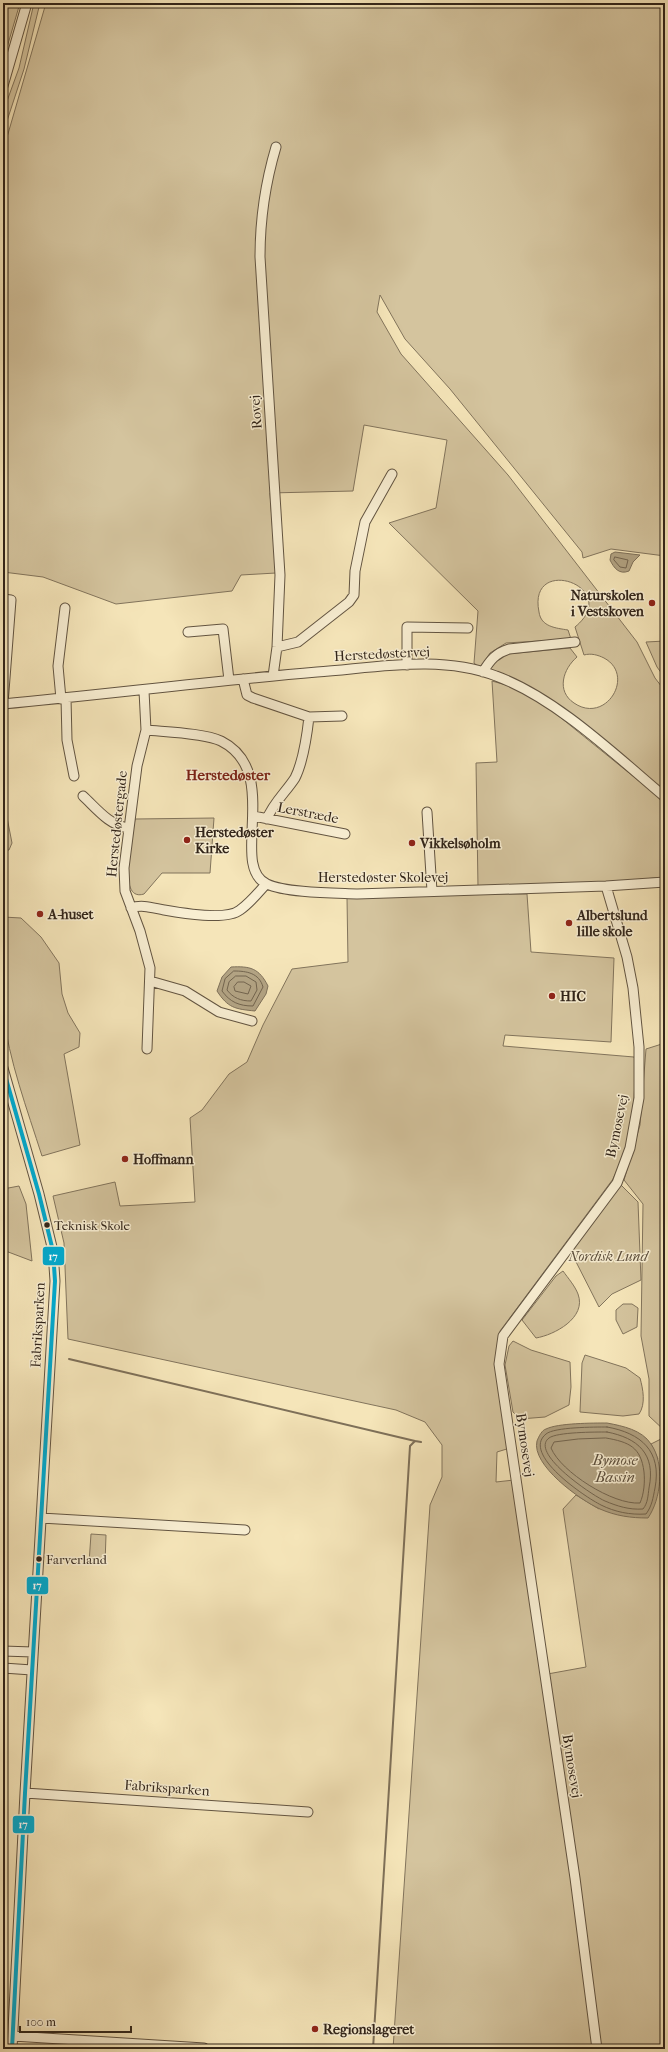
<svg xmlns="http://www.w3.org/2000/svg" width="668" height="2052" font-family="'IM FELL French Canon',serif">
  <rect width="100%" height="100%" fill="#f5e5b9"/>
  <filter id="stains"><feTurbulence type="fractalNoise" baseFrequency=".005" numOctaves="4"/><feColorMatrix values="0 0 0 0 .2 0 0 0 0 .09 0 0 0 0 .02 0 0 0 .5 -.17"/></filter>
  <radialGradient id="worn" r=".72"><stop offset=".6" stop-color="#630" stop-opacity="0"/><stop offset="1" stop-color="#630" stop-opacity=".3"/></radialGradient>
  <path fill="#d4c49e" stroke="#82745c" d="M3 3H20L3 61Z
    M34 3H40L24 69 3 133V112L19 68Z
    M46 3H665V556L611 549 583 558 582 552 450 389 405 339 380 295 377 312 401 354 508 475 637 642 655 678 665 691V792L554 703 526 685 490 670 495 660 507 654 570 648 577 657C563 669 556 691 574 703 606 725 636 675 604 658 598 655 591 653 584 655L575 627C624 587 527 553 539 612 541 627 556 628 568 630L571 639 506 643 490 653 480 668 474 663 478 611 389 523 436 508 447 440 364 425 353 491 270 493 276 573 241 575 232 591 116 604 43 577 3 572V151Z
    M665 641V678L657 667 646 642Z
    M492 681 520 689 550 709 665 802V877L600 883 478 887 476 763 497 762Z
    M3 797 12 843 9 850 3 851Z
    M214 818 210 873H162L144 894C116 903 133 833 135 819Z
    M479 894H527L531 952 614 958 611 1042 505 1035 503 1046 634 1057 636 1062 634 1099 627 1148 613 1179 500 1331 510 1448 497 1452 496 1482 514 1480 542 1675 586 1667 563 1509 576 1495 599 1509 658 1459 651 1444 665 1437V2049H393L430 1505 442 1477V1445L425 1422 396 1410 68 1339 64 1243 53 1196 115 1182 120 1206 195 1202 190 1118 202 1110 229 1074 247 1062 263 1025 292 969 348 962 347 898Z
    M3 917 21 918 41 937 59 963 62 994 68 1013 80 1033 79 1047 64 1054 80 1145 42 1156C27 1109 9 1061 3 1012 0 981 3 948 3 917Z
    M665 1043V1431L649 1416V1379L641 1336 643 1204 624 1180 640 1125 646 1049Z
    M621 1185 638 1202 641 1280 612 1294 599 1307 571 1252Z
    M19 1186 26 1204 32 1261 3 1250V1189Z
    M563 1271C568 1278 575 1286 578 1294 587 1318 554 1335 536 1338L522 1320 556 1276Z
    M623 1304H632L638 1308 637 1327 623 1334 616 1320V1310Z
    M513 1341 531 1350 570 1362 571 1387 569 1405 545 1417 520 1419 513 1412 505 1365 509 1346Z
    M585 1355 626 1368 640 1378C643 1389 646 1404 639 1414L623 1416 580 1412 582 1363Z
    M91 1534 106 1535 105 1564 89 1563Z"/>
  <path fill="#b2a383" stroke="#7e7059" d="M615 552 640 555 633 562 629 571C619 575 614 568 610 560L611 554Z
    M231 967C250 966 259 968 268 986L266 994 255 1011C235 1009 228 1008 217 991L222 977Z
    M607 1423C623 1426 642 1430 651 1444 665 1464 661 1499 648 1518 631 1518 616 1516 600 1509 580 1500 531 1465 537 1441 539 1436 542 1430 546 1429 558 1423 593 1423 607 1423Z"/>
  <g fill="none" stroke-linecap="round" stroke-linejoin="round">
    <path stroke="#72644e" stroke-width="1" d="M615 557 628 560 626 568 620 567 614 560Z
      M234 971C247 971 259 973 263 987L253 1006C239 1006 230 1002 222 991L225 979Z
      M236 976H246L256 982 257 990 251 1001C241 1001 233 998 227 990L229 982Z
      M238 982H244L251 986 248 994 235 991 234 987Z
      M607 1427C641 1433 662 1451 655 1488 653 1498 652 1506 646 1514 630 1515 615 1512 601 1505 585 1497 521 1454 546 1434 554 1427 595 1427 607 1427Z
      M607 1432C638 1438 656 1454 649 1488 648 1495 648 1503 643 1509 629 1510 617 1506 605 1501 593 1496 529 1453 549 1438 557 1432 595 1432 607 1432Z
      M606 1438C629 1442 641 1447 644 1472 645 1482 644 1494 640 1503 613 1505 561 1472 551 1448L554 1442 578 1439Z"/>
    <path stroke="#7e7059" stroke-width="2" d="M69 1359 415 1441 410 1446 373 2049
      M415 1441 421 1442"/>
    <defs>
      <path id="minor" d="M3 86 27 3
        M3 599 11 600 3 704
        M188 632 223 629 229 680
        M277 647 298 642 349 602 354 595 355 571 365 522 392 474
        M407 665V627L468 628
        M483 672C490 660 496 653 509 649L575 642
        M273 676 277 647 280 575 260 257C260 218 265 184 276 147
        M243 679 247 695 253 698 309 717 342 716
        M144 691 146 730 137 766 124 868 125 891 140 931 150 968 147 1049
        M66 698 67 740 74 776
        M61 699 58 666 65 608
        M3 704C108 694 212 681 317 672 374 668 440 654 496 676 556 698 615 755 665 797
        M146 730C166 732 204 733 221 741 283 772 228 866 267 884 286 893 335 893 357 894L606 886 665 882
        M83 796C97 809 109 825 128 828
        M427 812 432 891
        M253 816 345 834
        M267 819C273 803 286 792 295 778 303 762 307 735 309 717
        M131 908C142 904 153 908 164 910 181 913 226 921 240 910 250 903 258 893 266 884
        M150 981 185 991 219 1012 252 1021
        M3 1068 39 1194 53 1251 55 1281 25 1793 12 2049
        M41 1518 245 1530
        M3 1651 33 1652
        M3 1668 32 1670
        M25 1793 308 1812
        M13 2036 204 2048
        M597 2049 575 1878 499 1364 503 1336 617 1183 630 1148 639 1098V1047L633 988 627 957 606 886"/>
    </defs>
    <use href="#minor" stroke="#625441" stroke-width="11"/>
    <use href="#minor" stroke="#f8eed2" stroke-width="9"/>
    <defs>
      <path id="bus-1" d="M3 1068 39 1194 53 1251 55 1281 25 1793 12 2049"/>
    </defs>
    <use href="#bus-1" stroke="#f8eed2" stroke-width="7"/>
    <use href="#bus-1" stroke="#00a9ce" stroke-width="4"/>
  </g>
  <g fill="#8f2418" stroke="#f8eed2" stroke-width="1.5">
    <circle cx="652" cy="603" r="4"/>
    <circle cx="187" cy="840" r="4"/>
    <circle cx="412" cy="843" r="4"/>
    <circle cx="40" cy="914" r="4"/>
    <circle cx="569" cy="923" r="4"/>
    <circle cx="552" cy="996" r="4"/>
    <circle cx="125" cy="1159" r="4"/>
    <circle cx="315" cy="2029" r="4"/>
  </g>
  <g fill="#312419" stroke="#f8eed2" stroke-width="1.5">
    <circle cx="47" cy="1225" r="3.5"/>
    <circle cx="39" cy="1559" r="3.5"/>
  </g>
  <g text-anchor="middle" dominant-baseline="central" stroke-width="3" stroke-linejoin="round" paint-order="stroke">
    <g font-size="13" fill="#312419" stroke="#f8eed2" text-anchor="start">
      <text x="54" y="1225">Teknisk Skole</text>
      <text x="46" y="1559">Farverland</text>
    </g>
    <g font-size="14" fill="#312419" stroke="#f8eed2">
      <text transform="translate(256 412) rotate(-94)">Rovej</text>
      <text transform="translate(382 654) rotate(-3)">Herstedøstervej</text>
      <text transform="translate(308 813) rotate(11)">Lerstræde</text>
      <text transform="translate(117 824) rotate(-84)">Herstedøstergade</text>
      <text x="383" y="877">Herstedøster Skolevej</text>
      <text transform="translate(617 1126) rotate(-78)">Bymosevej</text>
      <text transform="translate(38 1325) rotate(-87)">Fabriksparken</text>
      <text transform="translate(525 1445) rotate(82)">Bymosevej</text>
      <text transform="translate(572 1766) rotate(81)">Bymosevej</text>
      <text transform="translate(167 1788) rotate(4)">Fabriksparken</text>
    </g>
    <g font-size="14" font-weight="bold" fill="#312419" stroke="#f8eed2" text-anchor="start">
      <text x="644" y="595" text-anchor="end">Naturskolen<tspan x="644" dy="16">i Vestskoven</tspan></text>
      <text x="195" y="832">Herstedøster<tspan x="195" dy="16">Kirke</tspan></text>
      <text x="420" y="843">Vikkelsøholm</text>
      <text x="48" y="914">A-huset</text>
      <text x="577" y="915">Albertslund<tspan x="577" dy="16">lille skole</tspan></text>
      <text x="560" y="996">HIC</text>
      <text x="133" y="1159">Hoffmann</text>
      <text x="323" y="2029">Regionslageret</text>
    </g>
    <g font-size="14" font-style="italic" fill="#5a4c3a" stroke="#f8eed2">
      <text x="608" y="1256">Nordisk Lund</text>
    </g>
    <g font-size="15" font-weight="bold" fill="#7a1f14" stroke="#f8eed2">
      <text x="228" y="775">Herstedøster</text>
    </g>
    <g font-size="15" font-style="italic" fill="#5e503e" stroke="#f8eed2">
      <text x="615" y="1460">Bymose<tspan x="615" dy="17">Bassin</tspan></text>
    </g>
  </g>
  <g stroke="#f8eed2" stroke-width="1.5">
    <rect x="42" y="1246" width="23" height="20" rx="4" fill="#00a9ce"/>
    <rect x="26" y="1576" width="23" height="19" rx="4" fill="#00a9ce"/>
    <rect x="12" y="1815" width="23" height="19" rx="4" fill="#00a9ce"/>
  </g>
  <g font-size="11" text-anchor="middle" font-weight="bold" fill="#fff">
    <text x="53" y="1260">17</text>
    <text x="37" y="1589">17</text>
    <text x="23" y="1828">17</text>
  </g>
  <rect width="668" height="2052" fill="none" stroke="#f5e5b9" stroke-width="16"/>
  <rect x="4" y="4" width="660" height="2044" fill="none" stroke="#312419" stroke-width="2"/>
  <rect x="8" y="8" width="652" height="2036" fill="none" stroke="#312419"/>
  <path d="M20 2026v6h111v-6" fill="none" stroke="#312419" stroke-width="2"/>
  <text x="26" y="2026" font-size="12" fill="#312419" stroke="#f8eed2" stroke-width="3" paint-order="stroke">100 m</text>
  <rect width="100%" height="100%" filter="url(#stains)"/>
  <rect width="100%" height="100%" fill="url(#worn)"/>
</svg>
